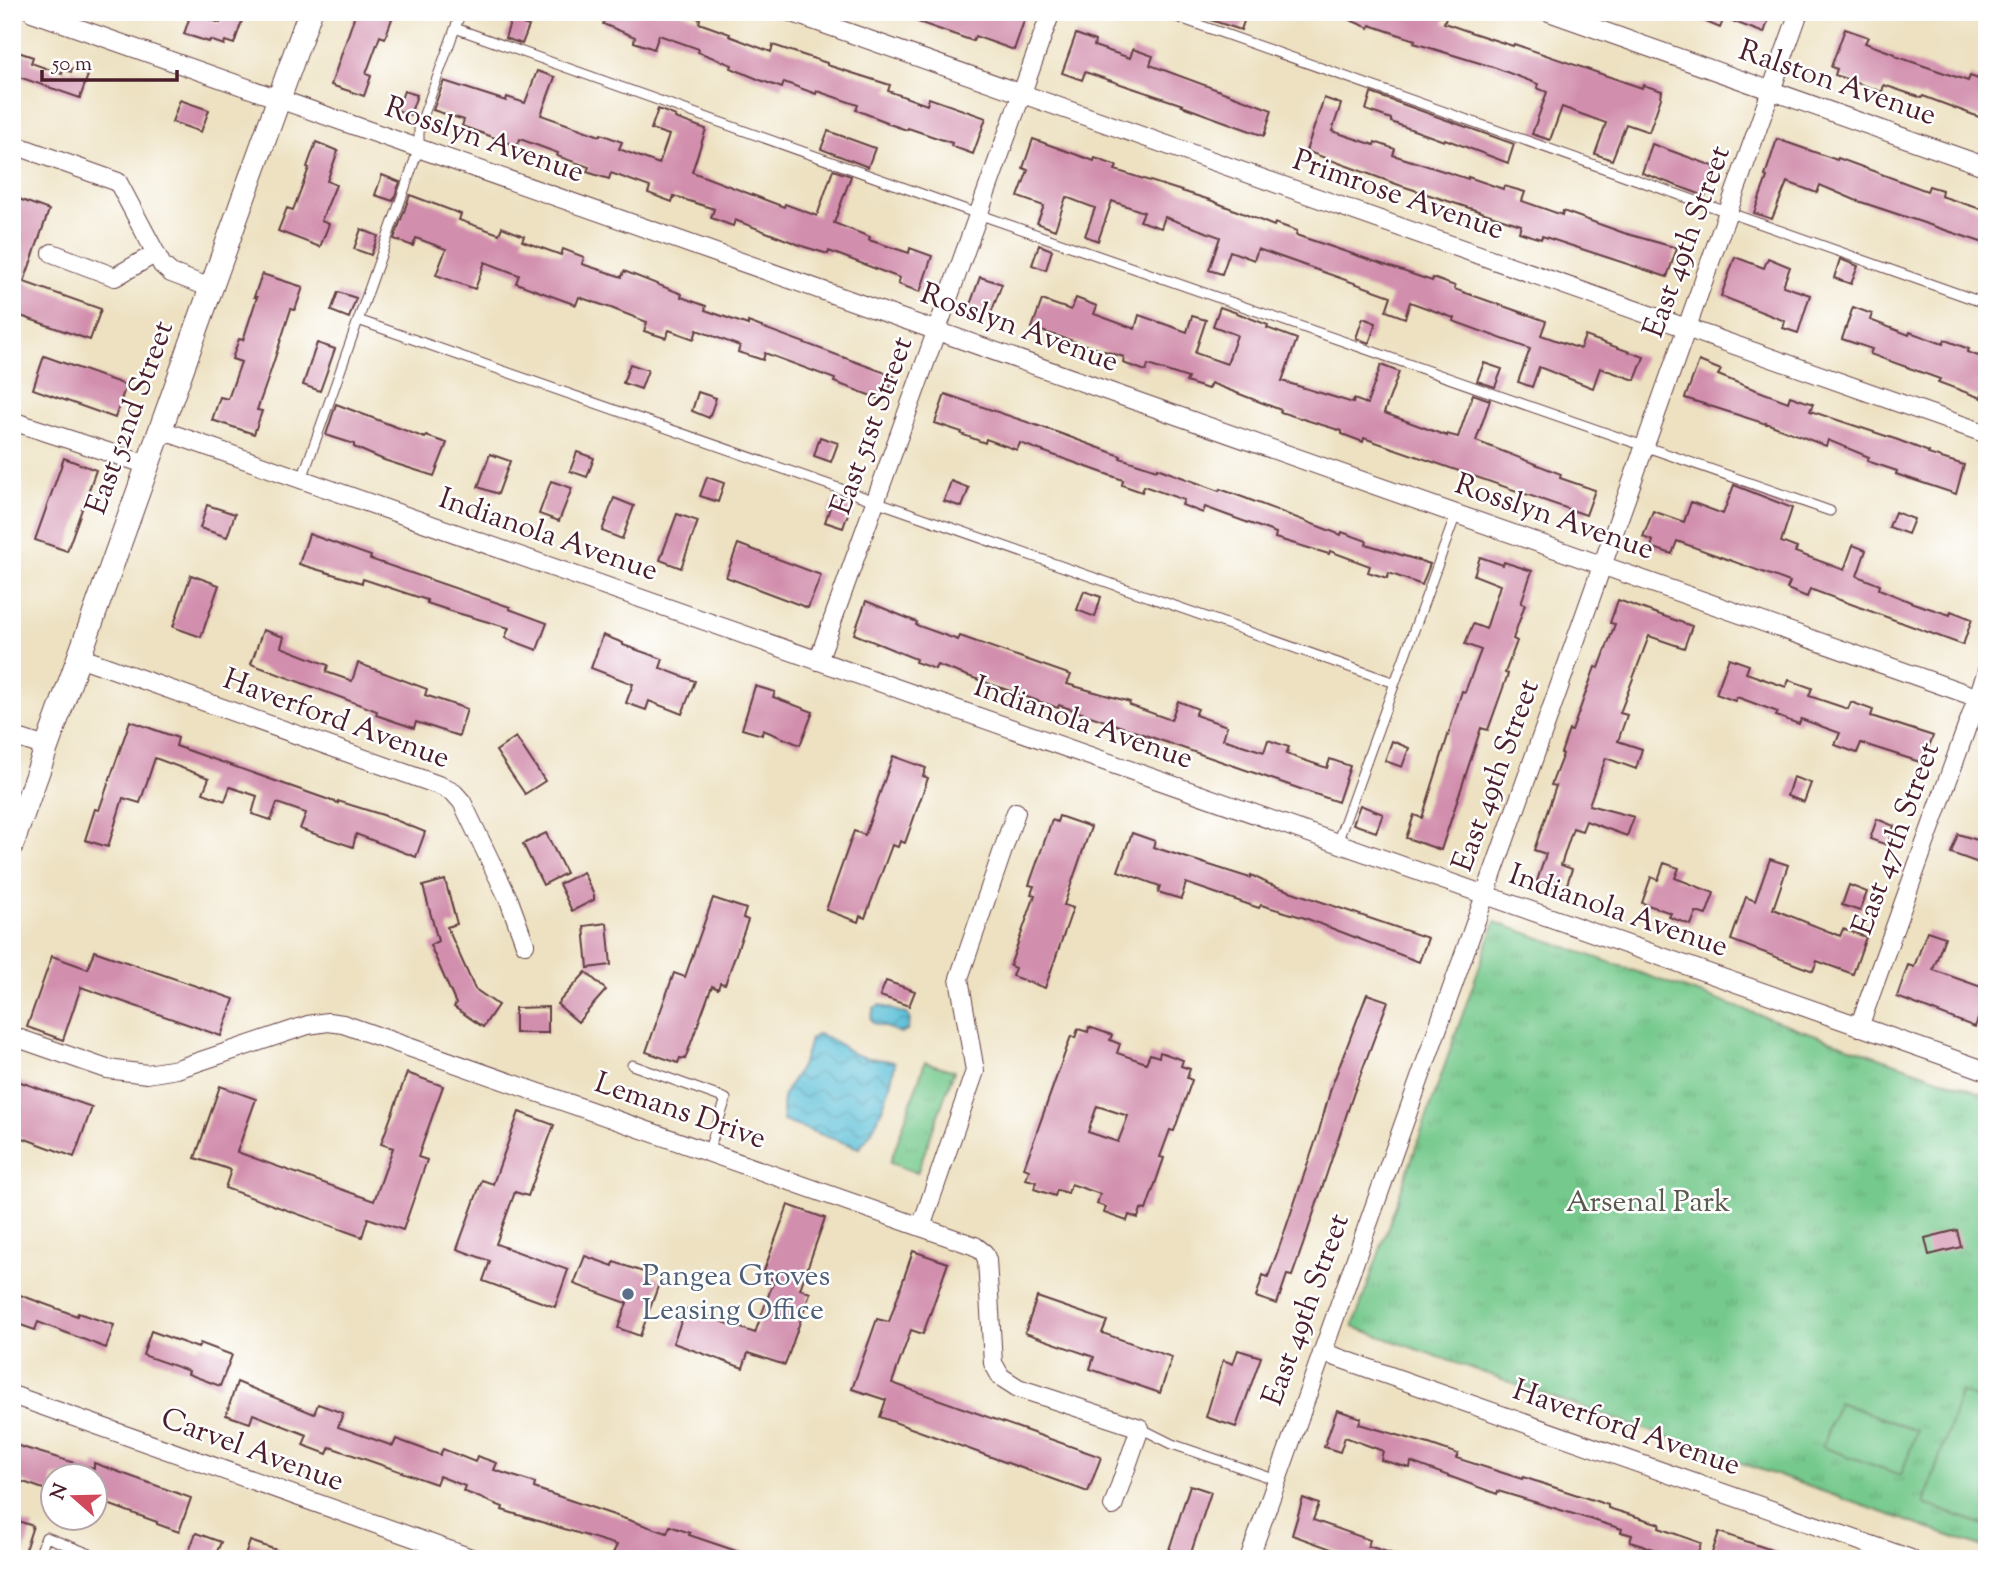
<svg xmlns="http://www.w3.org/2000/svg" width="1999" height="1571" font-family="'Sorts Mill Goudy',serif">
  <defs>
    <pattern id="park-tufts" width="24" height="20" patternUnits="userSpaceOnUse" patternTransform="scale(1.75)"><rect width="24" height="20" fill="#75c98c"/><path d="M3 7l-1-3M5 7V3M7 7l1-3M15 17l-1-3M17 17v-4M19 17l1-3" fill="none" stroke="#67ac79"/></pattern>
    <pattern id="water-waves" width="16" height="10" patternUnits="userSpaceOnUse" patternTransform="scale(1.75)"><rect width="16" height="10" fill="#5abfd7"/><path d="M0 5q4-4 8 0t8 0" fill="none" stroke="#4c9baf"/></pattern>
  </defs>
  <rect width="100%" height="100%" fill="#fff"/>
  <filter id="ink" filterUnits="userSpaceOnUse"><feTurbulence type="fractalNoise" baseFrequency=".0143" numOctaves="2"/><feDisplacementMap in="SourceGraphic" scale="14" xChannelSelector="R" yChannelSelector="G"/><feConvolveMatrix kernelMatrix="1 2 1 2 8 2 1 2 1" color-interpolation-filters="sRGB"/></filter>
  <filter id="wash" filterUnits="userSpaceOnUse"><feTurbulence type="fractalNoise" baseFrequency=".00686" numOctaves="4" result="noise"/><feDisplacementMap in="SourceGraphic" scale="28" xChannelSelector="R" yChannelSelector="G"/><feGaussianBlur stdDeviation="1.57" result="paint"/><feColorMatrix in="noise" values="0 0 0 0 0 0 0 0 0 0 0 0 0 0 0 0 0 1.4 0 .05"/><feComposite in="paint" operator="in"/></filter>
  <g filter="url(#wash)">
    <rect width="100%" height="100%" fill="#ede1c1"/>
    <path fill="url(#park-tufts)" stroke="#60745c" stroke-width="2" d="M1495 922 1987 1095V1549L1353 1327Z
      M925 1062 954 1071 917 1173 890 1163Z"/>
    <path fill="#75c98c" stroke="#60745c" stroke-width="2" d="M1961 1393 1987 1402V1526L1924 1504Z
      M1838 1402 1917 1431 1901 1475 1822 1447Z"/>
    <path fill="url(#water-waves)" stroke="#526f81" stroke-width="2" d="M880 1005 908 1015 910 1022 907 1030 901 1033 873 1023 871 1019 874 1008Z
      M818 1034C831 1038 839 1044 849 1051 861 1059 881 1059 895 1062 891 1088 878 1129 859 1148L783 1121C779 1085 791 1089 803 1062 806 1055 808 1047 810 1039Z"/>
    <g id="blocks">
      <path fill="#d28fad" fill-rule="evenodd" d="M224 12 243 18 234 44 225 41 224 45 210 40 209 42 184 34 191 13 220 23Z
        M356 12H382L393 16 385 38 380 36 366 74 371 76 364 96 331 85Z
        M607 12H680L700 19 699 23 730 34 729 36 771 52 773 45 827 63V65L890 85 888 91 927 105 929 98 986 118 973 154 951 146 952 143 908 128 907 130 886 123 887 122 856 110 858 105 817 91 816 94 784 82 782 88 760 80 731 68 732 65 698 52 699 49 659 35 654 49 634 42 635 37 603 24Z
        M896 12H1018L1026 15 1014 50 975 36 973 41 895 14Z
        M1197 12H1247L1241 30 1196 15Z
        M1331 12H1432L1446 17 1444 23 1473 33 1513 46 1514 44 1642 88 1643 85 1662 91 1661 98 1649 132 1626 124 1612 160 1595 154 1606 123 1562 107 1550 140 1532 134 1547 92 1537 88 1538 84 1496 68 1414 43 1415 40 1370 25 1369 28Z
        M1683 12H1771L1764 33 1724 18 1720 28Z
        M511 20 529 26 522 44 505 38Z
        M1845 29 1868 37 1865 43 1895 54V56L1968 81 1970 76 1987 82V120L1923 96 1922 98 1884 85 1882 92 1835 75 1837 69 1831 67Z
        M1076 34 1095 41 1094 46 1130 58 1133 49 1153 56 1150 65 1272 110 1264 136 1182 106 1183 105 1085 72 1082 80 1062 73Z
        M12 50 33 57 31 63 62 74 63 69 71 72 72 69 88 75 80 98 16 76 17 74 12 72Z
        M537 71 555 77 541 115 600 136 601 134 622 142 619 149 659 164 669 135 651 129 658 109 676 116 675 118 706 129 692 172 784 207 785 204 817 216 833 170 851 176 834 223 870 237 869 240 909 253 910 248 932 256 920 292 898 284 900 278 829 251 828 254 805 247 735 220 733 226 711 218 714 209 674 196 672 202 648 193 650 187 611 173 609 179 587 172 589 167 557 156 558 153 520 139 517 146 462 126 464 120 433 110 444 81 506 101 507 97 525 103Z
        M404 91 417 95 410 115 397 110Z
        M1371 93 1514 144 1508 163 1445 139 1444 141 1391 122V119L1366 110Z
        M1324 98 1341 104 1332 131 1374 145 1375 142 1395 149 1393 155 1468 179V177L1503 189 1504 186 1525 192 1522 201 1562 215 1563 211 1624 233 1677 248 1667 277 1542 236 1541 239 1519 232 1521 225 1399 185 1306 151Z
        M180 100 209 110 201 132 172 122Z
        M828 131 875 148 868 167 821 149Z
        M1033 139 1094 161 1095 158 1117 166 1115 170 1210 200 1274 226 1275 223 1297 231 1296 235 1326 245 1432 281 1433 278 1455 286 1454 289 1546 321 1541 335 1580 349 1585 336 1644 357 1635 380 1600 368 1593 388 1539 367 1532 387 1518 382 1530 349 1453 321 1454 318 1410 302 1405 318 1386 311 1391 296 1258 249 1254 260 1230 251 1222 274 1209 270 1220 237 1165 217 1161 228 1140 221 1144 212 1112 201 1098 241 1085 236 1095 208 1066 197 1055 230 1037 223 1044 206 1018 197 1028 170 1023 168Z
        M1777 139 1837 160 1838 158 1927 191 1929 186 1942 190 1941 196 1987 211V244L1855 200 1820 185 1817 193 1787 182 1772 219 1754 213 1767 177 1765 176Z
        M316 142 338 151 327 181 336 185 321 221 329 224 320 247 278 231 287 208 293 210 309 168 307 167Z
        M1652 144 1716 167 1705 196 1642 173Z
        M382 175 400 182 393 201 375 195Z
        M410 195 461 214 459 220 499 234 502 227 524 236 522 241 561 255 563 249 584 257 582 264 622 277 624 271 682 294 681 297 706 306 705 310 748 325V322L894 376 885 401 834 382 835 379 765 353 763 360 738 352 740 346 697 330 694 339 669 330 666 338 644 331 647 322 611 308 579 297 576 305 516 283 519 275 485 262 475 289 436 275 446 249 416 238 413 246 394 239Z
        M19 199 49 210 24 282 101 309 90 340 12 313V217Z
        M361 229 378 236 371 255 354 249Z
        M1039 245 1052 250 1046 270 1032 265Z
        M1735 257 1764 268 1768 258 1790 267 1783 286 1810 295 1798 333 1783 328 1785 321 1721 296Z
        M1840 259 1858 266 1851 284 1834 278Z
        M262 274 303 287 295 310 291 309 268 379 257 410 262 411 254 434 212 420 220 397 228 399 241 362 232 359 239 339 243 340 257 297H254Z
        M980 277 1002 284 991 313 970 305Z
        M338 292 356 298 349 318 331 311Z
        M1076 298 1097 306 1094 314 1135 329 1139 315 1187 332 1192 316 1206 320 1195 353 1227 364 1237 335 1213 326 1220 307 1237 313 1268 325 1267 328 1297 339 1282 381 1353 403 1354 399 1367 404 1381 365 1399 372 1384 413 1447 436V434L1458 437 1473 394 1490 400 1476 441 1561 474 1560 478 1595 490 1586 515 1364 438 1363 442 1342 434V431L1280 412 1281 410 1211 383 1208 389 1186 382 1188 378 1148 365 1146 371 1123 363 1124 357 1032 328 1042 300 1071 310Z
        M1853 307 1872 314 1870 320 1909 335 1910 332 1943 344 1945 340 1969 349 1967 352 1987 359V381L1981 398 1938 382 1940 379 1870 354 1872 349 1842 339Z
        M1363 318 1376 323 1369 343 1356 338Z
        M317 343 335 349 320 391 303 385Z
        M44 356 126 385 115 418 33 389Z
        M1699 361 1721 370 1718 375 1743 385 1788 402 1790 396 1813 404 1810 411 1898 440 1929 452 1928 454 1964 465 1956 494 1896 474 1897 471 1867 461 1869 457 1828 440 1826 446 1766 423V424L1685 398Z
        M1484 363 1502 369 1495 387 1477 381Z
        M630 364 648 370 641 389 623 383Z
        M698 392 716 398 709 418 692 411Z
        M945 394 1059 433 1121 456 1120 458 1157 470V468L1219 491 1220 489 1245 498 1341 535 1342 532 1367 541 1366 544 1430 564 1422 585 1389 573 1387 578 1368 572 1370 566 1330 551 1329 554 1275 538 1276 533 1205 507 1203 513 1182 505 1184 500 1144 486 1142 492 1122 485 1123 480 1020 443 1017 450 986 439 985 443 961 434 962 432 935 423Z
        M336 404 425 438 426 436 447 443 434 476 384 460 354 447V444L326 435Z
        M820 437 838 443 831 462 814 456Z
        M577 452 594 458 587 477 570 471Z
        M490 454 510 461 498 494 478 487Z
        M64 458 96 470 67 551 35 540Z
        M707 477 724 483 718 502 700 496Z
        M551 481 572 488 559 521 539 514Z
        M951 481 969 488 962 507 944 501Z
        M1734 485 1792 508 1781 542 1797 548 1795 552 1844 570 1853 545 1866 550 1857 576 1880 585 1879 589 1913 603 1950 615 1951 611 1972 619 1963 645 1810 589 1807 597 1787 589 1790 582 1677 541 1672 554 1651 547 1653 541 1643 537 1653 511 1684 522 1691 502 1723 514Z
        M614 498 634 506 622 539 602 531Z
        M832 502 850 508 843 528 825 522Z
        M207 505 235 514 227 537 200 528Z
        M1895 512 1914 519 1908 534 1889 527Z
        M677 514 698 521 681 568 660 560Z
        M309 534 371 556 370 559 510 607 509 609 547 623 537 650 505 638 509 628 454 612 427 603V600L363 579 362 583 299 564Z
        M738 544 821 575 808 608 726 577Z
        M1480 557 1503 565 1504 562 1532 571 1521 603 1525 604 1513 639 1517 641 1505 673 1508 674 1488 730 1481 728 1441 850 1406 838 1414 815 1422 818 1462 691 1465 692 1481 650 1465 644 1473 624 1486 629 1500 585 1474 575Z
        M191 575 219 585 201 637 173 627Z
        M1084 591 1101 597 1095 617 1077 610Z
        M1618 600 1692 626 1684 648 1649 636 1620 713 1627 715 1618 741 1642 749 1636 769 1606 758 1589 805 1634 817 1627 836 1586 821 1582 831 1573 828 1561 865 1572 869 1565 890 1537 881 1546 854 1534 850 1556 786 1551 785 1563 754 1561 753 1569 730 1572 731 1595 667 1599 668 1615 624 1610 623Z
        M866 601 917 622 916 625 958 640 960 636 1071 675 1067 684 1130 702 1129 705 1171 720 1178 701 1198 709 1195 715 1227 726 1223 739 1264 752 1268 740 1289 747 1286 754 1327 768 1330 759 1350 766 1338 802 1059 705 1058 708 937 665 935 669 915 662 916 659 854 634Z
        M263 630 284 637 281 647 328 665 326 672 352 681 358 663 427 689 425 695 467 709 459 736 416 722 414 728 376 715 377 711 251 664Z
        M603 635 623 643V645L663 659 660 668 695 681 682 714 649 701 646 710 626 703 633 684 591 668Z
        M1729 658 1749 665 1746 673 1786 687 1789 680 1812 688 1809 696 1848 709 1851 702 1873 710 1871 716 1933 736 1923 763 1861 743 1857 753 1835 745 1840 733 1801 719 1799 724 1776 716 1778 712 1737 697 1735 701 1716 694Z
        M755 686 775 692 773 697 813 712 800 745 763 730 762 735 742 729Z
        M130 721 178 738 176 746 338 803V801L383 815 425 832 416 857 356 834 353 847 300 829 306 813 277 803 271 820 252 814 257 796 230 787 225 801 203 793 209 778 155 758 140 803 123 798 108 847 85 840 95 809 99 810Z
        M516 737 545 781 525 794 496 751Z
        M1392 741 1409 748 1402 767 1385 761Z
        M893 756 926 768 923 776 928 778 905 843 900 841 898 847 892 845 865 918 860 916 858 922 826 910 854 831 865 835Z
        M1793 777 1811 783 1804 802 1787 796Z
        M1360 805 1383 814 1376 832 1353 824Z
        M1059 816 1091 827 1064 905 1073 908 1045 988 1012 976 1015 968 1010 966 1035 895 1031 894 1034 886 1029 885 1052 820 1057 822Z
        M1877 819 1894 826 1887 845 1870 839Z
        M546 833 566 873 543 885 523 844Z
        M1132 833 1155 841 1153 847 1250 878 1251 875 1269 884 1428 938 1419 962 1305 918 1261 905 1259 908 1186 883 1181 899 1158 892 1160 886 1118 871Z
        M1958 834 1987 843V866L1951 853Z
        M1770 859 1788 865 1773 909 1840 936 1843 929 1866 937 1853 974 1817 961 1813 971 1731 940 1746 897 1755 901Z
        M1664 863 1679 868 1675 878 1714 893 1706 915 1696 912 1691 925 1669 917 1671 913 1642 903 1651 877 1658 880Z
        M583 872 594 895V900L572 911 559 884Z
        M445 880 457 924 447 927 475 989 498 1005 483 1027 454 1007 456 1004 430 945 438 941 423 886Z
        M1849 885 1867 892 1860 911 1842 905Z
        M713 898 746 909 743 918 748 920 725 984 720 983 718 989 712 986 685 1059 680 1058 678 1063 646 1052 674 973 685 977Z
        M607 923 611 965 588 968 584 926Z
        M1927 931 1945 937 1933 970 1987 989V995L1975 1027 1897 997 1908 965 1914 967Z
        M94 951 234 999 221 1036 81 987 63 1040 27 1027 52 956 88 969Z
        M586 972 606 990 578 1022 557 1004Z
        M886 981 915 991 909 1006 880 996Z
        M1367 994 1388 1001 1353 1095 1304 1242 1292 1276 1287 1275 1277 1304 1256 1297 1263 1275 1268 1277 1279 1248 1319 1131 1331 1088Z
        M548 1007V1033H515V1008Z
        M1089 1027 1112 1035 1110 1040 1120 1044 1117 1053 1146 1063 1150 1054 1159 1057 1160 1052 1183 1060 1181 1066 1190 1069 1187 1078 1192 1080 1174 1131 1170 1130 1160 1157 1164 1158 1146 1210 1141 1209 1138 1218 1129 1215 1127 1221 1104 1213 1106 1207 1097 1204 1100 1194 1071 1184 1068 1193 1057 1190 1055 1196 1034 1189 1036 1182 1026 1179 1029 1170 1024 1168 1071 1036 1075 1038 1078 1029 1088 1032ZM1097 1106 1128 1116 1118 1142 1088 1132Z
        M407 1073 443 1086 418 1157 427 1160 403 1230 368 1218 362 1237 225 1188 231 1170 195 1158 220 1086 256 1099 237 1152 374 1201 393 1148 381 1144Z
        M12 1079 92 1107 74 1157 12 1134Z
        M519 1112 554 1125 528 1196 515 1192 496 1244 568 1270 555 1307 483 1281 490 1261 457 1249 482 1180 493 1184Z
        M788 1205 825 1218 800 1289 810 1293 785 1365 748 1353 743 1368 673 1343 686 1309 755 1333 774 1280 762 1276Z
        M1957 1230 1961 1247 1929 1255 1925 1238Z
        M913 1251 948 1263 923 1334 911 1330 892 1383 1101 1457 1088 1492 880 1417 886 1400 852 1389 877 1319 889 1322Z
        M585 1256 613 1266 614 1262 661 1278 640 1336 618 1328 627 1303 574 1284Z
        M12 1292 77 1316 78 1313 114 1325 106 1348 38 1322 35 1330 12 1322Z
        M1037 1297 1107 1321 1102 1333 1172 1357 1160 1393 1090 1369 1094 1357 1025 1333Z
        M151 1331 198 1348 200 1343 232 1355 220 1386 188 1374 189 1371 143 1355Z
        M1238 1350 1261 1357 1236 1427 1206 1417 1223 1360 1233 1364Z
        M237 1382 314 1414 318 1404 343 1413 338 1427 393 1446 396 1439 440 1455 443 1449 475 1462 477 1456 497 1463 494 1470 535 1483 534 1488 667 1533 670 1526 690 1533 689 1535 751 1556 750 1559H628L613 1553 617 1545 502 1510 503 1507 463 1491 465 1486 439 1476 436 1484 330 1447 327 1454 303 1445 307 1435 253 1414 250 1423 226 1415Z
        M1337 1410 1361 1418 1359 1424 1429 1444 1458 1454 1456 1458 1522 1479 1523 1477 1547 1485 1608 1505V1508L1660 1524 1659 1528 1701 1543 1696 1559H1675L1665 1555 1666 1553 1630 1542 1632 1535 1621 1532 1622 1529 1541 1504 1498 1491 1497 1494 1411 1462 1410 1468 1381 1460 1383 1451 1345 1437 1340 1452 1324 1447Z
        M12 1444 94 1469V1463L191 1498 179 1532 157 1524V1522L94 1499V1476H52V1492L12 1478Z
        M1190 1485 1211 1492 1189 1559H1166Z
        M1303 1498 1319 1504 1313 1520 1370 1540 1368 1546 1400 1556V1559H1359L1292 1535Z
        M12 1519 33 1526 24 1553 12 1549Z
        M1719 1532 1789 1556V1559H1710Z
        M196 1533 221 1542 214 1559H186Z
        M250 1541 294 1556 293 1559H244Z"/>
    </g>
  </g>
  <g filter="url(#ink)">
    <use href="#blocks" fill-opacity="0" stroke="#623c42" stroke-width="2"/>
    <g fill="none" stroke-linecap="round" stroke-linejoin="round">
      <defs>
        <path id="service" d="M1163 12 1987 304
          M1974 12 1987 17
          M455 28 978 214 1830 511
          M358 320 1395 683
          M302 479 419 148V128L461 12
          M1337 843 1456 514
          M632 1065 726 1099 708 1152
          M1140 1428 1172 1444 1277 1480
          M38 1559 46 1537 103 1559"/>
        <path id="minor" d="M32 12 1987 701
          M790 12 1987 434
          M1549 12 1987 167
          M12 144 118 182 162 265 171 273 211 288
          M52 253 115 277 156 253
          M12 421 148 465
          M161 430 1987 1071
          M79 657 441 786 454 793 462 802 509 900 525 944
          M818 661 1051 12
          M12 736 46 747
          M1859 1027 1987 671
          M12 1036 107 1069 147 1074 177 1069 308 1025 328 1022 343 1024 975 1246 984 1253 987 1260 993 1363 1001 1377 1018 1388 1140 1428 1113 1506
          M921 1227 975 1071 959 978 1016 812
          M1322 1352 1911 1559
          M12 1395 474 1559
          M1249 1559 1799 12"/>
        <path id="tertiary" d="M12 844 310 12"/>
      </defs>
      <use href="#service" stroke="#623c42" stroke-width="11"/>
      <use href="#minor" stroke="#623c42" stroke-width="20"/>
      <use href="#tertiary" stroke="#623c42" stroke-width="25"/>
      <use href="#service" stroke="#fff" stroke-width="9"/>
      <use href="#minor" stroke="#fff" stroke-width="18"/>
      <use href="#tertiary" stroke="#fff" stroke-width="23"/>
    </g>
  </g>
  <circle fill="#5c6f8a" stroke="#fff" stroke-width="2.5" cx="628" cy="1294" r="7"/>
  <g text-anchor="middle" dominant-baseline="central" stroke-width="5" stroke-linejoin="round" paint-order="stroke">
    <g font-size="30" fill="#4a1f2b" stroke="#fff">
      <text transform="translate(1837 84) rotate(19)">Ralston Avenue</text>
      <text transform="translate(484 141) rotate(19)">Rosslyn Avenue</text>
      <text transform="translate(1398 196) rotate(19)">Primrose Avenue</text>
      <text transform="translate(1688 242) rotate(-70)">East 49th Street</text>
      <text transform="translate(1019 329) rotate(20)">Rosslyn Avenue</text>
      <text transform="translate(131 418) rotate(-70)">East 52nd Street</text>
      <text transform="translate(873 426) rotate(-70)">East 51st Street</text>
      <text transform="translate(1554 518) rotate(19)">Rosslyn Avenue</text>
      <text transform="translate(548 536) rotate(19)">Indianola Avenue</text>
      <text transform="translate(336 720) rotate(20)">Haverford Avenue</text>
      <text transform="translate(1083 724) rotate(19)">Indianola Avenue</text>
      <text transform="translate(1497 776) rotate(-70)">East 49th Street</text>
      <text transform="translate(1897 839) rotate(-70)">East 47th Street</text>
      <text transform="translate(1618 912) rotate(19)">Indianola Avenue</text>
      <text transform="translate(680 1112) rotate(19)">Lemans Drive</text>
      <text transform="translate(1307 1310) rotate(-70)">East 49th Street</text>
      <text transform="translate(1626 1429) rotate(19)">Haverford Avenue</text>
      <text transform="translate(252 1451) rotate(20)">Carvel Avenue</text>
    </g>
    <g font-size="30" fill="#595a4d" stroke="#fff">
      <text x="1648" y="1203">Arsenal Park</text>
    </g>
    <g font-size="30" fill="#4e5e75" stroke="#fff" text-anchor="start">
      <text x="642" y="1277">Pangea Groves<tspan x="642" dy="34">Leasing Office</tspan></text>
    </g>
  </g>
  <rect width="1999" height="1571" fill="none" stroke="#fff" stroke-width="42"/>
  <g transform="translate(74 1497) rotate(290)"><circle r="33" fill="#ffffff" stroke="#b7a5aa" stroke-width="2"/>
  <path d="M0-5L12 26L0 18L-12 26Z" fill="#d1495b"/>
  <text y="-10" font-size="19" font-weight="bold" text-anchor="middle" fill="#4a1f2b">N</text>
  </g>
  <path d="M42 70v10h135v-10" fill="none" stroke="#4a1f2b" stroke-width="3.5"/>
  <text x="52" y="70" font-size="21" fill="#4a1f2b" stroke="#ffffff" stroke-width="5" paint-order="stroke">50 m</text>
</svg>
